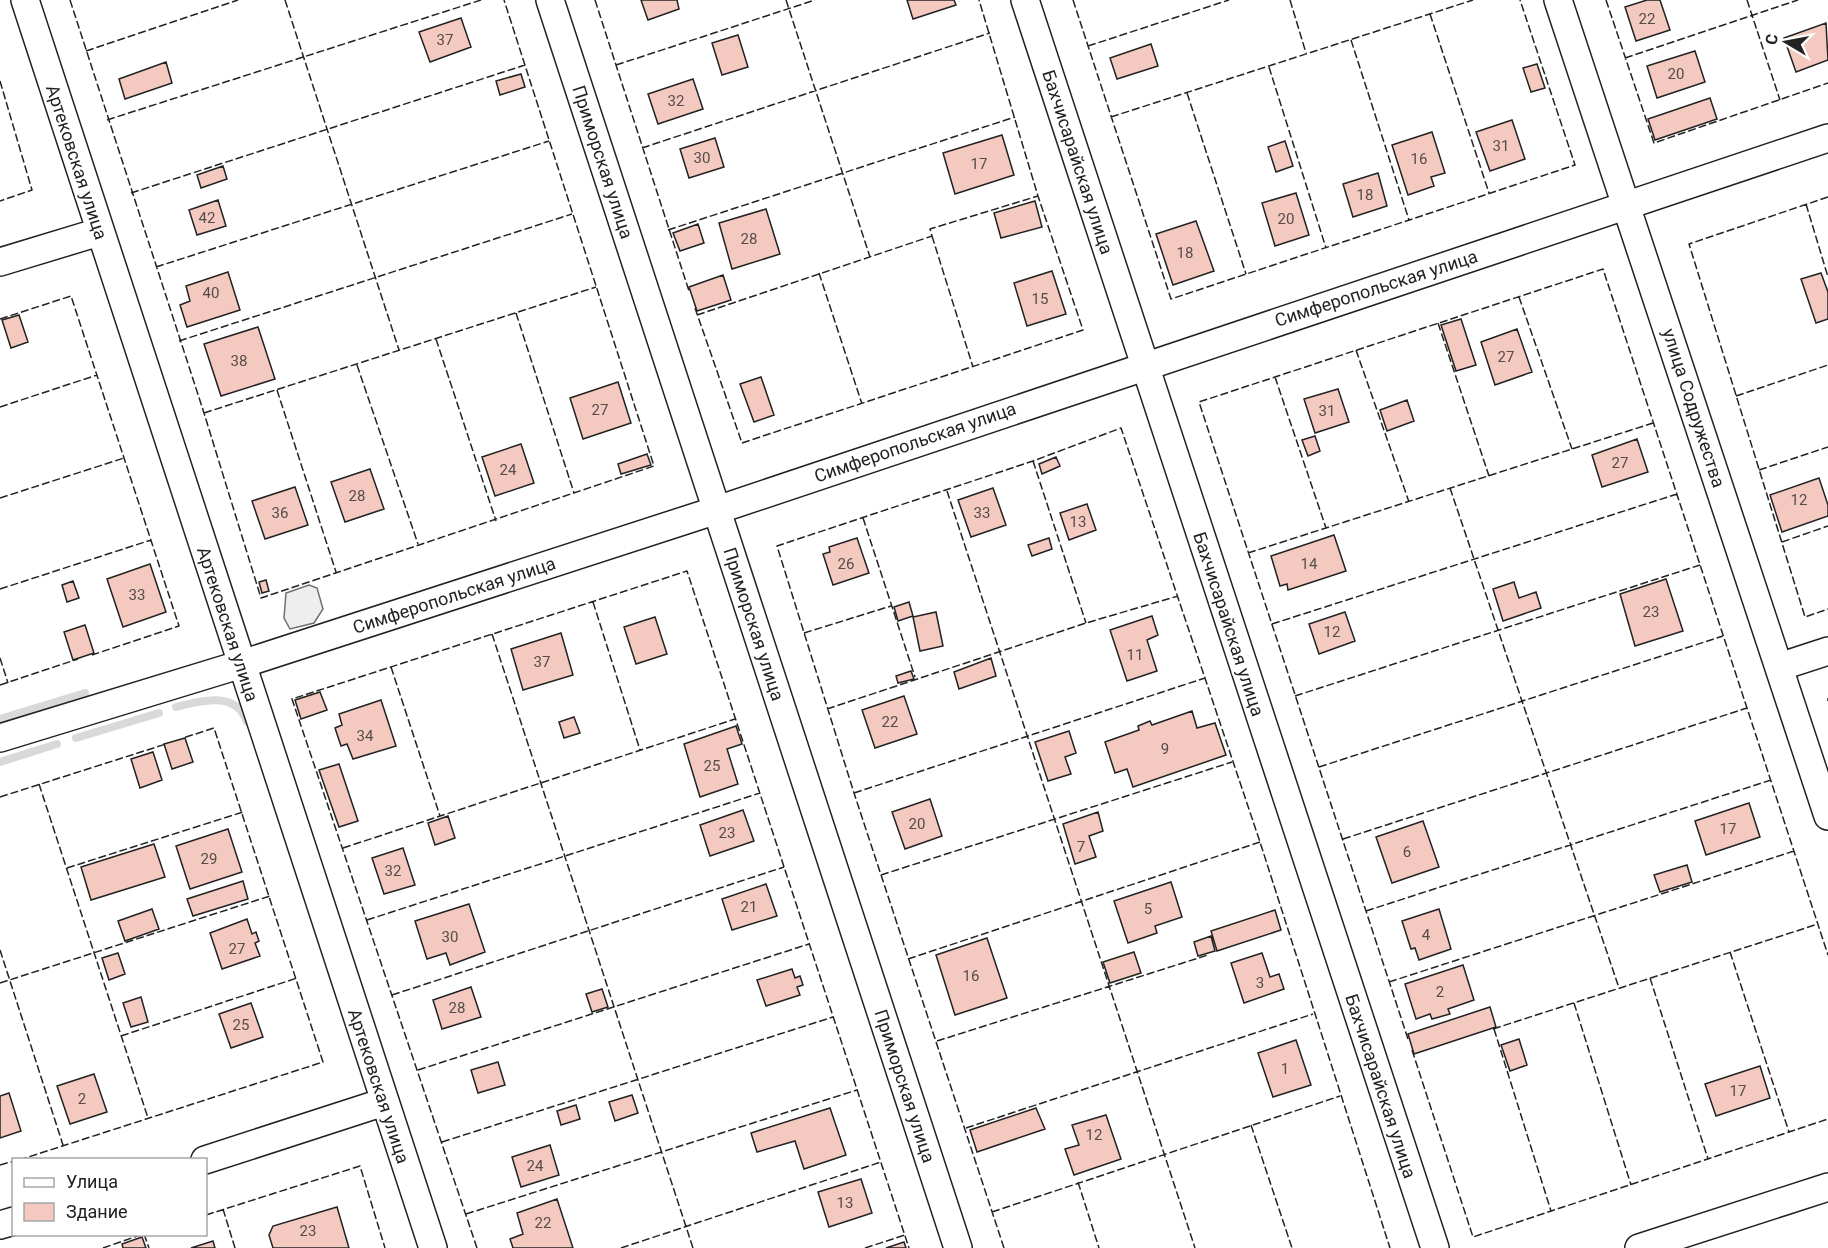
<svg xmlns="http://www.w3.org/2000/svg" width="1828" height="1248" font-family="Roboto,sans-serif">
  <rect width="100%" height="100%" fill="#fff"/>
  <path fill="#eee" stroke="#6f6f6f" stroke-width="1.5" d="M309 585 317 588 323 609 314 623 290 629 284 618 286 593Z"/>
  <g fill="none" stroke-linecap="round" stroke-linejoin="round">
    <path stroke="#d9d9d9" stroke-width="8" d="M176 707C201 700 237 691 247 722
      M0 719 85 693
      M76 738 159 713
      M0 762 57 744"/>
  </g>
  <path fill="#f3c9c0" stroke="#222" stroke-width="1.5" d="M641 0H677L679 9 648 20Z
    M907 0H954L956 5 913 19Z
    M1647 0H1660L1670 30 1636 41 1625 7Z
    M461 18 471 47 430 62 419 32Z
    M1826 23 1828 60 1796 72 1784 38Z
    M738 35 748 67 722 75 712 43Z
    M1151 44 1158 66 1117 79 1110 58Z
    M1695 51 1705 82 1657 98 1647 66Z
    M166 62 172 83 125 99 119 79Z
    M1537 64 1545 88 1531 92 1523 68Z
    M521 74 525 87 500 95 496 81Z
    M693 79 703 109 658 124 648 94Z
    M1710 98 1717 119 1655 140 1648 119Z
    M1512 120 1525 159 1490 171 1476 132Z
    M1432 132 1445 173 1431 177 1434 186 1408 195 1392 145Z
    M1002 135 1014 175 955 194 943 153Z
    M715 138 724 167 689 178 680 149Z
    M1285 141 1293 166 1276 172 1268 147Z
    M223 166 227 179 201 188 197 175Z
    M1378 173 1387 206 1353 217 1343 184Z
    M1296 193 1309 235 1275 246 1262 203Z
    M218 200 226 226 197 235 189 210Z
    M1035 201 1042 227 1001 238 994 213Z
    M766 209 780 254 732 269 719 223Z
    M1196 221 1214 271 1173 285 1156 234Z
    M698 224 704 243 680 251 673 233Z
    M1052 271 1066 314 1027 326 1014 283Z
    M228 272 240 310 187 327 180 305 190 301 186 286Z
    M1821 273 1828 292V319L1816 323 1801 279Z
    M723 275 731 300 697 311 689 287Z
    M19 315 28 342 11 348 2 320Z
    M1461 319 1476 365 1456 371 1441 325Z
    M258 327 275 379 221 396 204 344Z
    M1517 329 1532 372 1495 385 1481 342Z
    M761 377 774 415 754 422 740 384Z
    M618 382 631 423 583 439 570 398Z
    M1338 389 1349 422 1315 433 1304 399Z
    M1407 400 1414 421 1387 431 1380 410Z
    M1315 436 1320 451 1308 456 1302 440Z
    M1637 439 1648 472 1602 487 1592 455Z
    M521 444 534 483 495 496 482 457Z
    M647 454 651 465 621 474 618 464Z
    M1056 457 1060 466 1042 474 1039 464Z
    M370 469 384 509 345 522 331 482Z
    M1819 478 1828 505V516L1782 532 1770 495Z
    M295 487 308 525 265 539 252 501Z
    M993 488 1006 525 971 537 958 500Z
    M1087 504 1096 530 1069 540 1060 513Z
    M1334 535 1346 571 1288 590 1287 584 1280 586 1271 556Z
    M857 538 869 573 833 585 823 554 830 552 829 547Z
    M1049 538 1052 549 1032 556 1028 545Z
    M150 564 166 612 123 627 107 579Z
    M1666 579 1683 631 1635 646 1620 594Z
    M266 580 269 591 262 593 259 582Z
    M73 581 79 598 67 602 62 585Z
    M1514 582 1519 598 1536 592 1541 608 1503 621 1493 589Z
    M909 602 913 616 898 621 894 607Z
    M936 612 943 646 920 651 913 617Z
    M1345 612 1355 641 1319 654 1309 624Z
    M1152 616 1158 635 1147 640 1157 671 1127 681 1110 630Z
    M655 617 667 654 636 664 624 627Z
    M85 625 94 653 73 660 64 632Z
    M561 633 573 675 523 690 511 649Z
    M991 658 996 676 959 689 954 672Z
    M911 671 914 679 898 683 896 676Z
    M320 692 327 710 301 719 295 700Z
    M904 696 917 734 875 748 862 710Z
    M381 700 396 746 353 759 347 744 341 746 335 728 342 725 339 714Z
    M1192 711 1197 728 1215 723 1226 755 1133 787 1127 769 1115 773 1105 742 1139 730 1138 726 1150 721 1152 725Z
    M574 717 580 733 564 738 559 722Z
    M736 726 742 744 727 749 738 784 700 797 684 744Z
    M1069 731 1076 753 1065 757 1071 774 1048 781 1035 742Z
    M185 738 193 762 172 769 164 744Z
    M153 752 162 780 140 788 131 759Z
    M339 764 358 821 339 827 319 770Z
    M930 799 942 836 905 849 892 812Z
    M1749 803 1760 837 1706 855 1695 821Z
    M743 810 754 841 710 856 700 825Z
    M1098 812 1103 831 1089 836 1096 857 1075 864 1063 824Z
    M448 816 455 838 435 845 428 823Z
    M1423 821 1439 867 1392 883 1376 837Z
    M228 829 242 872 190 889 176 846Z
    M154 844 165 877 91 900 81 867Z
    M403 848 415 885 384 894 372 858Z
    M1687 865 1692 882 1660 892 1654 875Z
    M243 881 248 899 193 916 187 899Z
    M1171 882 1182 917 1155 926 1157 933 1128 943 1114 901Z
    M766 884 777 916 732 930 722 899Z
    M469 904 485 952 450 965 446 953 427 959 415 921Z
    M152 909 159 929 125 941 118 921Z
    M1439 909 1451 949 1419 960 1415 948 1411 949 1402 921Z
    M1275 910 1281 930 1217 951 1211 931Z
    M247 919 252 934 256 932 259 941 255 943 260 956 222 969 210 933Z
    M1211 936 1215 951 1198 956 1194 942Z
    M987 938 1007 998 955 1015 936 955Z
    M1134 952 1141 973 1110 983 1103 962Z
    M118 953 125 974 109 980 102 958Z
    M1262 953 1270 977 1279 974 1284 989 1244 1003 1231 963Z
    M1463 965 1474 1000 1448 1009 1450 1014 1432 1019 1430 1014 1416 1019 1405 984Z
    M792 969 795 978 800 976 803 985 797 987 800 995 766 1006 757 980Z
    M471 987 481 1017 442 1029 433 1000Z
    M602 989 608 1007 592 1012 586 994Z
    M141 997 148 1022 131 1027 123 1003Z
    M251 1003 263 1037 231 1048 219 1014Z
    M1490 1007 1496 1027 1414 1054 1408 1034Z
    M1519 1039 1527 1065 1510 1071 1501 1045Z
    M1296 1040 1311 1085 1273 1097 1258 1053Z
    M498 1062 505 1085 478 1093 471 1070Z
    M1760 1066 1770 1098 1716 1116 1705 1084Z
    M94 1074 107 1112 70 1124 57 1086Z
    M9 1093 21 1131 0 1138V1096Z
    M632 1095 638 1113 615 1121 609 1102Z
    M576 1105 580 1119 561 1125 557 1111Z
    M830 1108 846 1155 804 1169 795 1141 757 1152 751 1133Z
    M1036 1108 1045 1129 977 1152 970 1130Z
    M1106 1115 1121 1159 1074 1175 1065 1149 1079 1145 1072 1125Z
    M550 1145 559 1175 521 1187 512 1157Z
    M861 1179 872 1213 829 1227 818 1192Z
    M557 1199 573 1248H513L510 1239 523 1234 517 1213Z
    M337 1207 349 1248H273L269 1235 273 1226Z
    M142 1237 146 1248H123L122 1244Z
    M213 1241 215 1248H191Z
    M904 1242 906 1248H886Z"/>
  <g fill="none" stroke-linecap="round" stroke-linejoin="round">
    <defs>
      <path id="minor" d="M25 0 433 1248
        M550 0 958 1248
        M1025 0 1435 1248
        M1558 0 1828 816
        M0 262 99 232
        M1779 667 1828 651
        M0 738 242 664 717 510 1828 138
        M205 1160 384 1102
        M0 1225 14 1221
        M1639 1248 1828 1187"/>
    </defs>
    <use href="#minor" stroke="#222" stroke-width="30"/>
    <use href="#minor" stroke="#fff" stroke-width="27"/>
    <path stroke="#222" stroke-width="1.5" stroke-dasharray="8 3" stroke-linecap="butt" d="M70 0 204 413 261 598 654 466 504 0
      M285 0 399 350
      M595 0 689 291
      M786 0 870 257
      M1073 0 1171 299 1575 165 1520 0
      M1290 0 1306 53
      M1606 0 1654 143 1828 83
      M1747 0 1780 100
      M1430 14 1489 193
      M1351 40 1409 220
      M1088 46 1229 0
      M86 51 238 0
      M1625 58 1798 0
      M616 65 815 0
      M1269 67 1326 248
      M0 81 32 190 0 201
      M1187 93 1246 274
      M1111 117 1473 0
      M107 120 481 0
      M642 148 990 33
      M131 193 525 65
      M1828 197 1689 244 1805 617 1828 609
      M1806 204 1828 277
      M668 230 1015 117
      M932 236 973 367
      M156 267 549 141
      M819 273 862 404
      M1519 297 1572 449
      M695 308 742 443 1083 330 1038 196 979 0
      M516 313 574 493
      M697 315 932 236 930 229 1038 196
      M0 319 71 296 179 626 92 655
      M1438 323 1489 476
      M436 339 496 521
      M179 341 572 214
      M1356 350 1409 502
      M357 365 418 544
      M1275 377 1326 528
      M277 390 336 572
      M1736 396 1828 365
      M0 407 97 375
      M204 413 596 287
      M1033 461 1086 623
      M1759 470 1828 447
      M1450 488 1619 988
      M947 491 1195 1248
      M0 498 124 458
      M863 518 915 677
      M1782 542 1828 526
      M1248 553 1653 423
      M0 589 151 540
      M593 602 640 750
      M1272 624 1677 494
      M804 633 891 606
      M492 634 693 1248
      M0 658 8 683
      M391 667 440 816
      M0 685 78 659
      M1295 696 1700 565
      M1828 698V701
      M827 709 1086 623 1178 596
      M1319 767 1723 636
      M39 784 148 1118
      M854 793 1205 678
      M0 797 166 744
      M1343 839 1747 708
      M343 848 735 719
      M67 868 243 812
      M881 875 1232 762
      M1366 911 1771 780
      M367 920 760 793
      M0 950 63 1145
      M1730 952 1789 1132
      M908 959 1260 842
      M1650 978 1708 1159
      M1389 982 1794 851
      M0 983 270 896
      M392 995 784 867
      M1574 1003 1631 1185
      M1493 1029 1818 924
      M1494 1029 1551 1211
      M121 1036 297 978
      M1408 1039 1199 402 1603 269 1828 955
      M937 1041 1208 955
      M1412 1050 1473 1237 1828 1119
      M418 1070 809 944
      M1251 1125 1292 1248
      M966 1128 1313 1014
      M442 1142 833 1017
      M19 1160 323 1062 214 728 183 738
      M0 1165 14 1161
      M1078 1182 1099 1248
      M223 1209 235 1248
      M992 1212 1340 1096
      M466 1214 857 1090
      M206 1215 360 1166 385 1248
      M144 1234 149 1248
      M103 1248 143 1234
      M477 1248 292 699 687 571 909 1248
      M621 1248 881 1162
      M865 1248 905 1235
      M1004 1248 854 793 777 546 1033 461 1121 428 1260 842 1390 1248"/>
  </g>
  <g text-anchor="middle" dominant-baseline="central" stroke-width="4.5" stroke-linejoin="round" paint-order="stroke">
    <g font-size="15" fill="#564c4a">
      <text x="1647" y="19">22</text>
      <text x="445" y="40">37</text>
      <text x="1676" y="74">20</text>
      <text x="676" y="101">32</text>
      <text x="1501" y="146">31</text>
      <text x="702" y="158">30</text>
      <text x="1419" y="159">16</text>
      <text x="979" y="164">17</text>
      <text x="1365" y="195">18</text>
      <text x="207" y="218">42</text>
      <text x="1286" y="219">20</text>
      <text x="749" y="239">28</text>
      <text x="1185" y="253">18</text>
      <text x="211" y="293">40</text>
      <text x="1040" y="299">15</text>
      <text x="1506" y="357">27</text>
      <text x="239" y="361">38</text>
      <text x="600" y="410">27</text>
      <text x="1327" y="411">31</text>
      <text x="1620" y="463">27</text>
      <text x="508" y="470">24</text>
      <text x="357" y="496">28</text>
      <text x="1799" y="500">12</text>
      <text x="280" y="513">36</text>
      <text x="982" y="513">33</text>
      <text x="1078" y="522">13</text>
      <text x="846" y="564">26</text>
      <text x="1309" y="564">14</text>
      <text x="137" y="595">33</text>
      <text x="1651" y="612">23</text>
      <text x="1332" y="632">12</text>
      <text x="1135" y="655">11</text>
      <text x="542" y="662">37</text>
      <text x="890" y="722">22</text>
      <text x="365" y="736">34</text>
      <text x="1165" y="749">9</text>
      <text x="712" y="766">25</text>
      <text x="917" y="824">20</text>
      <text x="1728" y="829">17</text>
      <text x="727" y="833">23</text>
      <text x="1081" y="847">7</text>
      <text x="1407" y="852">6</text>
      <text x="209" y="859">29</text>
      <text x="393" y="871">32</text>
      <text x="749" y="907">21</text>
      <text x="1148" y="909">5</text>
      <text x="1426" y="935">4</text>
      <text x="450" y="937">30</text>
      <text x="237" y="949">27</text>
      <text x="971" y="976">16</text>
      <text x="1260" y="983">3</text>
      <text x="1440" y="992">2</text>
      <text x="457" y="1008">28</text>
      <text x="241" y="1025">25</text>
      <text x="1285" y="1069">1</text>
      <text x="1738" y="1091">17</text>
      <text x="82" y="1099">2</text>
      <text x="1094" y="1135">12</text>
      <text x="535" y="1166">24</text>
      <text x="845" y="1203">13</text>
      <text x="543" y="1223">22</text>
      <text x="308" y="1231">23</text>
    </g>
    <g font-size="18" fill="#222" stroke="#fff">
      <text transform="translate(77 162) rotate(72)">Артековская улица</text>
      <text transform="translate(603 162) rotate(72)">Приморская улица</text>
      <text transform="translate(1078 162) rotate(72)">Бахчисарайская улица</text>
      <text transform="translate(1376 288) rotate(-18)">Симферопольская улица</text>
      <text transform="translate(1694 408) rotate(72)">улица Содружества</text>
      <text transform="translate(915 442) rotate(-19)">Симферопольская улица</text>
      <text transform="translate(454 595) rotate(-18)">Симферопольская улица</text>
      <text transform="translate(228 624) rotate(72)">Артековская улица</text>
      <text transform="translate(754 624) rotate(72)">Приморская улица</text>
      <text transform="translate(1229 624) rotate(72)">Бахчисарайская улица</text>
      <text transform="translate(379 1086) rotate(72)">Артековская улица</text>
      <text transform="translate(905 1086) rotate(72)">Приморская улица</text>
      <text transform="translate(1381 1086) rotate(72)">Бахчисарайская улица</text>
    </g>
  </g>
  <rect x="12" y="1158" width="195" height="78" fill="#ffffff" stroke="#a7a7a7" stroke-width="1.5"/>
  <rect x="24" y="1178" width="30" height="9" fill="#ffffff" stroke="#a7a7a7" stroke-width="1.5"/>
  <text x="66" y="1188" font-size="18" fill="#222222">Улица</text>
  <rect x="24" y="1203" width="30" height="18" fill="#f3c9c0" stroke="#a7a7a7" stroke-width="1.5"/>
  <text x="66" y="1218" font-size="18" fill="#222222">Здание</text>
  <g transform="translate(1786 42) rotate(280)" stroke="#ffffff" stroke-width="4.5" paint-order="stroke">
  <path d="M0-4.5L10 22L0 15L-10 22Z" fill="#222222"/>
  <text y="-9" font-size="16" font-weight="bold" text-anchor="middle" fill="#222222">С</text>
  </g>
</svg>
